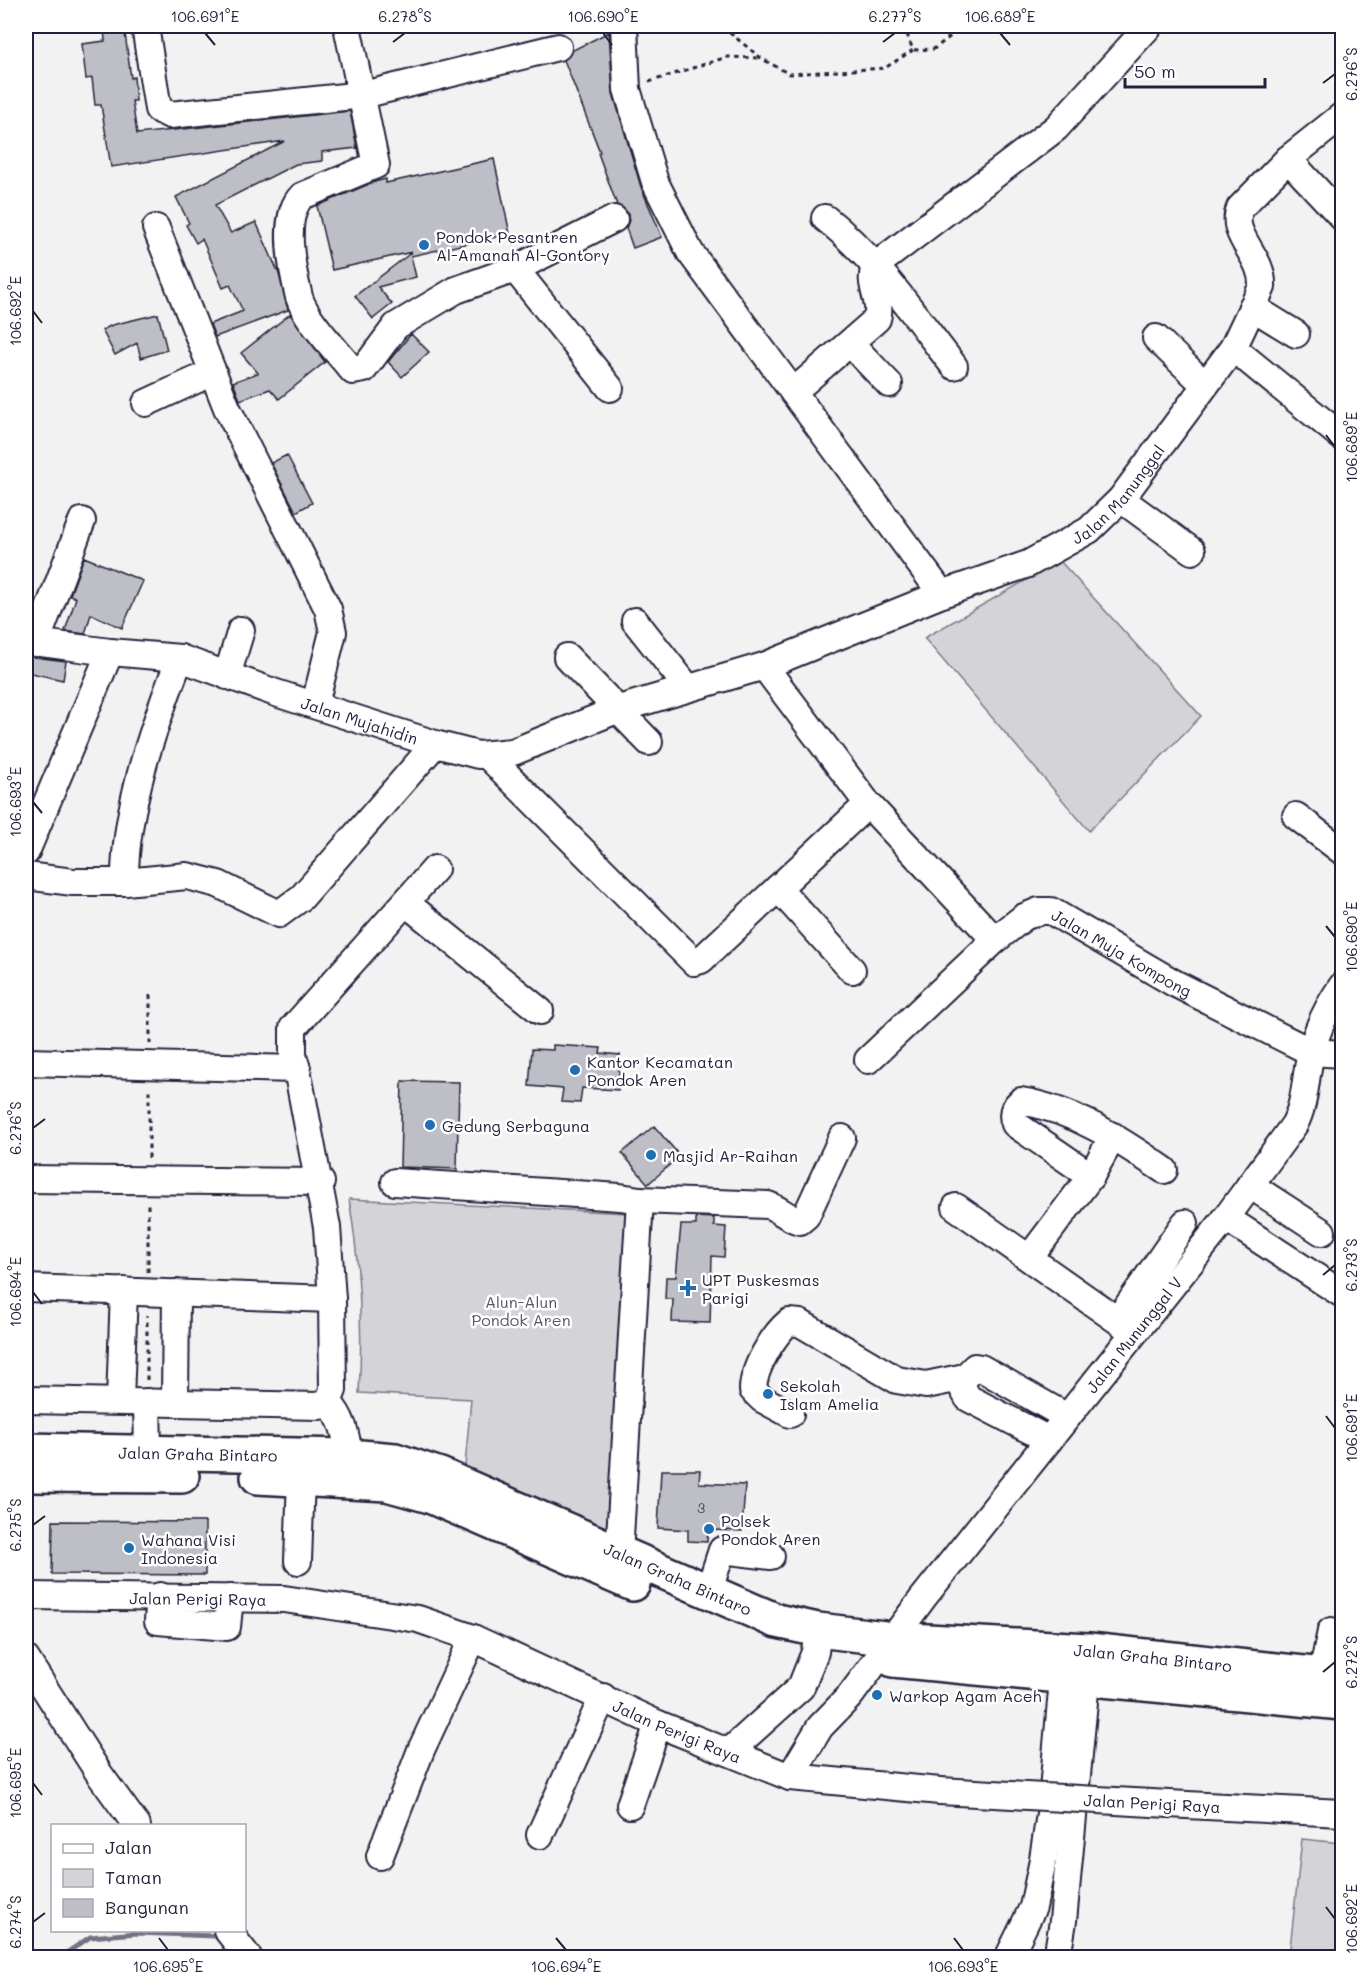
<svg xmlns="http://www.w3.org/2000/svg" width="1368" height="1983" font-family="Mali,sans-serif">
  <rect width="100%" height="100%" fill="#f2f2f3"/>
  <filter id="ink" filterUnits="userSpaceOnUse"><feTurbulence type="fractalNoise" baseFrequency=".0167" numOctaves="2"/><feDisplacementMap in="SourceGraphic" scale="12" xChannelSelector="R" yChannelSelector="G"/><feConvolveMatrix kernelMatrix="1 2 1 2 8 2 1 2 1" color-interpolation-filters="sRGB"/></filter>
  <g filter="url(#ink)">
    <path fill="#d3d3d8" stroke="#7a7a8a" stroke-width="1.5" d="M1060 561 1201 716 1089 831 924 638Z
      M349 1199 628 1213 611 1539 464 1477 471 1399 359 1393C363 1327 360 1264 349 1199Z
      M1302 1839 1342 1843V1957H1289Z"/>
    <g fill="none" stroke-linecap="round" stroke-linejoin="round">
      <path stroke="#727282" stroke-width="5" d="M59 1958 90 1937 137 1933 215 1936 221 1939"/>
    </g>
    <path fill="#bebec6" stroke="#22223b" stroke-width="1.5" d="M104 26H124L131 78 134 77 136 101H132L137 134 350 111 357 148 322 152V161L296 164 215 205 231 233 256 222 279 274 288 310 215 337 210 324 243 311 230 285 223 288 202 239 196 243 186 225 189 223 176 197 285 141 111 167 101 105H95L92 78 86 79 82 44 105 41Z
      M609 32 613 93 641 187 662 237 633 248 626 228 629 220 628 213 617 205 598 153 600 152 564 60 573 50Z
      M494 159 510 234 411 256 416 277 378 287 392 304 373 319 355 296 412 252 332 270 317 206 374 182 386 179V183Z
      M158 314 167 350 141 358 137 343 115 355 102 330 112 325Z
      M290 314 325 362 279 399 270 389 240 400 233 382 258 373 241 353Z
      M411 334 429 352 402 377 388 362Z
      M287 455 312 503 296 512 271 463Z
      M84 557 143 581 122 628 91 614 85 634 65 631 76 598 70 595Z
      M26 656 66 661 63 680 26 672Z
      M553 1045 601 1048 600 1053 620 1055 618 1090 582 1088 580 1103 561 1102 563 1089 529 1086 532 1049 553 1050Z
      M402 1081 459 1082 457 1169 400 1167Z
      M654 1126 680 1156 648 1184 622 1153Z
      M696 1217 714 1218V1226L726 1227 724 1257 712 1256 710 1323 672 1322 673 1299H665L666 1277H676L681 1225H696Z
      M661 1470H700L699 1483 745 1485 742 1531 708 1530 707 1542 688 1541V1530L658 1528Z
      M53 1521 205 1522V1575L52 1574Z"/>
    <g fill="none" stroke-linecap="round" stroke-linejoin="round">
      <defs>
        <g id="minor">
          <path d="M145 26 158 109 170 115 363 95 558 47"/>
          <path d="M347 26 376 165 302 196C281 216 292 269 299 297 306 320 338 352 353 371L364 369 396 326 456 290 515 269 610 388"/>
          <path d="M624 26 627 89 655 182 690 252 942 594"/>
          <path d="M1288 159 1342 217"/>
          <path d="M825 218C876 258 914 315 954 366"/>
          <path d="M156 228 227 408 328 609 333 632 315 704"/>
          <path d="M515 269 614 219"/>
          <path d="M1252 307 1296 334"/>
          <path d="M1156 338 1204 384"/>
          <path d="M851 344 889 384"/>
          <path d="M1233 348 1342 437"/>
          <path d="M793 392 877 319C883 301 867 286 875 266L1056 128 1149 26"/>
          <path d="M146 403 213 372"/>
          <path d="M1121 499 1192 551"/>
          <path d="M635 621 688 688"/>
          <path id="s1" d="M26 641 110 652 180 658 276 693 435 744 478 755 513 752 619 709 764 666 942 594 1028 564 1089 530 1121 499 1233 348 1262 287C1264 255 1228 236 1240 208L1288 159 1342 116"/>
          <path d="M36 643 82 521"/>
          <path d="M567 657 649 742"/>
          <path d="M764 666 868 804 995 940"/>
          <path d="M227 676 241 630"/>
          <path d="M488 756 694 962 701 960 868 804"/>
          <path d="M1296 816 1342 851"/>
          <path d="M26 852 110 652"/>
          <path d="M26 876 73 882H125L187 876 218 884 279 914 302 897 435 744"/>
          <path d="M125 882C124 809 154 725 180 658"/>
          <path d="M778 888 852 970"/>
          <path d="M406 903 540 1011"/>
          <path id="s2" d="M868 1060 995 940 1024 917 1039 911H1051L1174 983 1311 1052 1342 1054"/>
          <path d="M26 1062 297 1069 327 1227 332 1299 333 1390 328 1402 319 1406 26 1400"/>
          <path d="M297 1069 293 1055V1028L435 869"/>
          <path d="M1091 1176 1015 1124C1011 1114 1014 1107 1021 1101 1075 1110 1120 1140 1164 1170"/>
          <path d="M26 1179 321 1182"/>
          <path d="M395 1182 620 1197 640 1200 768 1205C780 1209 787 1218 800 1221L806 1216 842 1138"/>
          <path d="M1250 1185 1322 1232"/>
          <path d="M956 1207 1134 1332"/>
          <path d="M1226 1218 1342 1294"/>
          <path d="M1030 1257 1091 1176 1113 1136"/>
          <path d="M26 1288 332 1299"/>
          <path d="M1118 1320 1185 1223"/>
          <path d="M120 1401 124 1291"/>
          <path d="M147 1402 148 1452"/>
          <path d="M328 1402C343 1418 346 1434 349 1456"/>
          <path d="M175 1403 176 1293"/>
          <path d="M790 1414 762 1399 753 1390C753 1369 773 1335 789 1322L800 1323 897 1380 926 1385 965 1377"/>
          <path d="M1049 1440 968 1398 961 1385 965 1377 975 1367 981 1368 1067 1417"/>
          <path d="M298 1561 301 1478"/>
          <path d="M611 1568 619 1554 640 1200"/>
          <path d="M708 1593 722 1550 771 1556"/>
          <path id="s3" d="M26 1596 284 1599 418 1619 473 1638 658 1724 790 1777 940 1791"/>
          <path d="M160 1596 158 1621 227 1627 230 1598"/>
          <path d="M26 1659 100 1775 137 1826"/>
          <path d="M1322 1675 1331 1631"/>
          <path d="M729 1752 801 1687 815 1652 818 1630"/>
          <path id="s4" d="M790 1777 820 1727 850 1696 923 1598 1226 1218 1294 1125C1306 1103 1305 1076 1311 1053 1317 1029 1328 1006 1342 986"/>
          <path d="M630 1805 658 1724"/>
          <path d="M1187 1805 1342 1813"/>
          <path d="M540 1835 603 1697"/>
          <path d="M380 1856 421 1750 473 1638"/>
          <path d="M227 1930 249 1958"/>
          <path d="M1008 1958 1033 1907 1042 1865 1052 1801 1065 1657"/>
          <path d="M1057 1958 1063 1921 1088 1660"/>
        </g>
        <g id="major">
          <path id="s5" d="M26 1450 349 1456 395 1460 440 1475 777 1621 818 1630 893 1639 1089 1650 1342 1677"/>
          <path d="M26 1475 182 1476"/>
          <path d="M258 1477 387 1484 430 1496 633 1584"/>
          <path d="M893 1660 1342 1703"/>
        </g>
      </defs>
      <use href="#minor" stroke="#22223b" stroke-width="30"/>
      <use href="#major" stroke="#22223b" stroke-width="38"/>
      <path stroke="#22223b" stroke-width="3" stroke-dasharray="4.5 4.5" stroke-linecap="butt" d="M725 26V29L761 58 789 74 885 68 913 50
        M811 26 821 33 848 31 860 26
        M907 26 905 29 913 50 934 49 964 26
        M649 82 727 57 759 58
        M150 1044V995
        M149 1158V1087
        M148 1272V1201
        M147 1380V1315"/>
      <use href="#minor" stroke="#fff" stroke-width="26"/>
      <use href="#major" stroke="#fff" stroke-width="33"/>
      <defs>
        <path id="minor-bridge" d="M940 1791 1187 1805"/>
      </defs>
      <use href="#minor-bridge" stroke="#22223b" stroke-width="30" stroke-linecap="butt"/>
      <use href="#minor-bridge" stroke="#fff" stroke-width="26"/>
    </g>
  </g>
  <path fill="none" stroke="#22223b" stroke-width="2" d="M205 33 215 45M603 33 612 45M1000 33 1010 45M393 42 405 33M883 42 895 33M1323 83 1335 74M33 311 42 323M1326 435 1335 447M33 802 42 813M1326 926 1335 937M33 1128 45 1119M1323 1275 1335 1265M33 1292 42 1304M1326 1416 1335 1428M33 1525 45 1516M1323 1672 1335 1662M33 1783 42 1795M1326 1907 1335 1919M33 1922 45 1913M159 1938 168 1950M556 1938 566 1950M954 1938 963 1950"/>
  <g fill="#1f6fb2" stroke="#fff" stroke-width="2">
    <circle cx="424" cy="245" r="6"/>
    <circle cx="575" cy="1070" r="6"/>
    <circle cx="430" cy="1125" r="6"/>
    <circle cx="651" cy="1155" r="6"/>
    <path d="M685 1279h6v6h6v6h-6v6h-6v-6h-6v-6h6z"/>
    <circle cx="768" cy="1394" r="6"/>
    <circle cx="709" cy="1529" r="6"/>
    <circle cx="129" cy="1548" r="6"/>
    <circle cx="877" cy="1695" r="6"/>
  </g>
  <g text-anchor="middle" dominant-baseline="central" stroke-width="5" stroke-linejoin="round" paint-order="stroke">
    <g font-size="14" fill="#49495e">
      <text x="701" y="1507">3</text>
    </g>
    <g font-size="16" fill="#22223b" stroke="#fff" text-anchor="start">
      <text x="436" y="236">Pondok Pesantren<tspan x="436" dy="18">Al-Amanah Al-Gontory</tspan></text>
      <text x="587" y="1061">Kantor Kecamatan<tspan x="587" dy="18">Pondok Aren</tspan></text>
      <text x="442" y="1125">Gedung Serbaguna</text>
      <text x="663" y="1155">Masjid Ar-Raihan</text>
      <text x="702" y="1279">UPT Puskesmas<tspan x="702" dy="18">Parigi</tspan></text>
      <text x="780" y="1385">Sekolah<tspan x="780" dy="18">Islam Amelia</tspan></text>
      <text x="721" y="1520">Polsek<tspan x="721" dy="18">Pondok Aren</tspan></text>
      <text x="141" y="1539">Wahana Visi<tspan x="141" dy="18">Indonesia</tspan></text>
      <text x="889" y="1695">Warkop Agam Aceh</text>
    </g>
    <g font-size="16" fill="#22223b" stroke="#fff">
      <text stroke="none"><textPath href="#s1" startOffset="1168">Jalan Manunggal</textPath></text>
      <text stroke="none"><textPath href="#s1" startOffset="345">Jalan Mujahidin</textPath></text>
      <text stroke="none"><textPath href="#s2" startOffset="322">Jalan Muja Kompong</textPath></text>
      <text stroke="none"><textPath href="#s4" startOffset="561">Jalan Mununggal V</textPath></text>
      <text stroke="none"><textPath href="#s5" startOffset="172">Jalan Graha Bintaro</textPath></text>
      <text stroke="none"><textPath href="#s5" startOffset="676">Jalan Graha Bintaro</textPath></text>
      <text stroke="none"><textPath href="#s3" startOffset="172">Jalan Perigi Raya</textPath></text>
      <text stroke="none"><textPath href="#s5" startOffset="1162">Jalan Graha Bintaro</textPath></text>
      <text stroke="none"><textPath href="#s3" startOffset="676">Jalan Perigi Raya</textPath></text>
      <text transform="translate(1152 1803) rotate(3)">Jalan Perigi Raya</text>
    </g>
    <g font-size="16" fill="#57576a" stroke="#fff">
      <text x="521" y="1301">Alun-Alun<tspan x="521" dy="18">Pondok Aren</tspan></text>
    </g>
  </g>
  <rect width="1368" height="1983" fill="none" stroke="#fff" stroke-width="66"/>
  <rect x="51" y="1824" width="195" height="108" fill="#ffffff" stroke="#a7a7b1" stroke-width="1.5"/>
  <rect x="63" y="1844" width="30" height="9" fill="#ffffff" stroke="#a7a7b1" stroke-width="1.5"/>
  <text x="105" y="1854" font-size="18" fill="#22223b">Jalan</text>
  <rect x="63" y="1869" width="30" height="18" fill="#d3d3d8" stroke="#a7a7b1" stroke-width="1.5"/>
  <text x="105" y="1884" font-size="18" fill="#22223b">Taman</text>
  <rect x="63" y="1899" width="30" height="18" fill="#bebec6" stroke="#a7a7b1" stroke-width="1.5"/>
  <text x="105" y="1914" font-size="18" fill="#22223b">Bangunan</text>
  <path d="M1125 78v9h140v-9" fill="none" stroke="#22223b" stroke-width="3"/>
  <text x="1134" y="78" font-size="18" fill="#22223b" stroke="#ffffff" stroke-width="4.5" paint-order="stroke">50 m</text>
  <rect x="33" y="33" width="1302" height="1917" fill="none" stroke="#22223b" stroke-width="2"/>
  <g font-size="15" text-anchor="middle" fill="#22223b">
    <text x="205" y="22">106.691°E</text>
    <text x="405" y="22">6.278°S</text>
    <text x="603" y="22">106.690°E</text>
    <text x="895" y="22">6.277°S</text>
    <text x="1000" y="22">106.689°E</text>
    <text transform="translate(1352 74) rotate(-90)" y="5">6.276°S</text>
    <text transform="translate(16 311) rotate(-90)" y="5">106.692°E</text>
    <text transform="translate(1352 447) rotate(-90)" y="5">106.689°E</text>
    <text transform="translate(16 802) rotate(-90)" y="5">106.693°E</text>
    <text transform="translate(1352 937) rotate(-90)" y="5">106.690°E</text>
    <text transform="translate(16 1128) rotate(-90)" y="5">6.276°S</text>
    <text transform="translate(1352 1265) rotate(-90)" y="5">6.273°S</text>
    <text transform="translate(16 1292) rotate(-90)" y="5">106.694°E</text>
    <text transform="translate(1352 1428) rotate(-90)" y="5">106.691°E</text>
    <text transform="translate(16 1525) rotate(-90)" y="5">6.275°S</text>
    <text transform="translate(1352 1662) rotate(-90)" y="5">6.272°S</text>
    <text transform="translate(16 1783) rotate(-90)" y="5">106.695°E</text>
    <text transform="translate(1352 1919) rotate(-90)" y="5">106.692°E</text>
    <text transform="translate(16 1922) rotate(-90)" y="5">6.274°S</text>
    <text x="168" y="1972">106.695°E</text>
    <text x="566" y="1972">106.694°E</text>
    <text x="963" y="1972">106.693°E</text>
  </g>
</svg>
